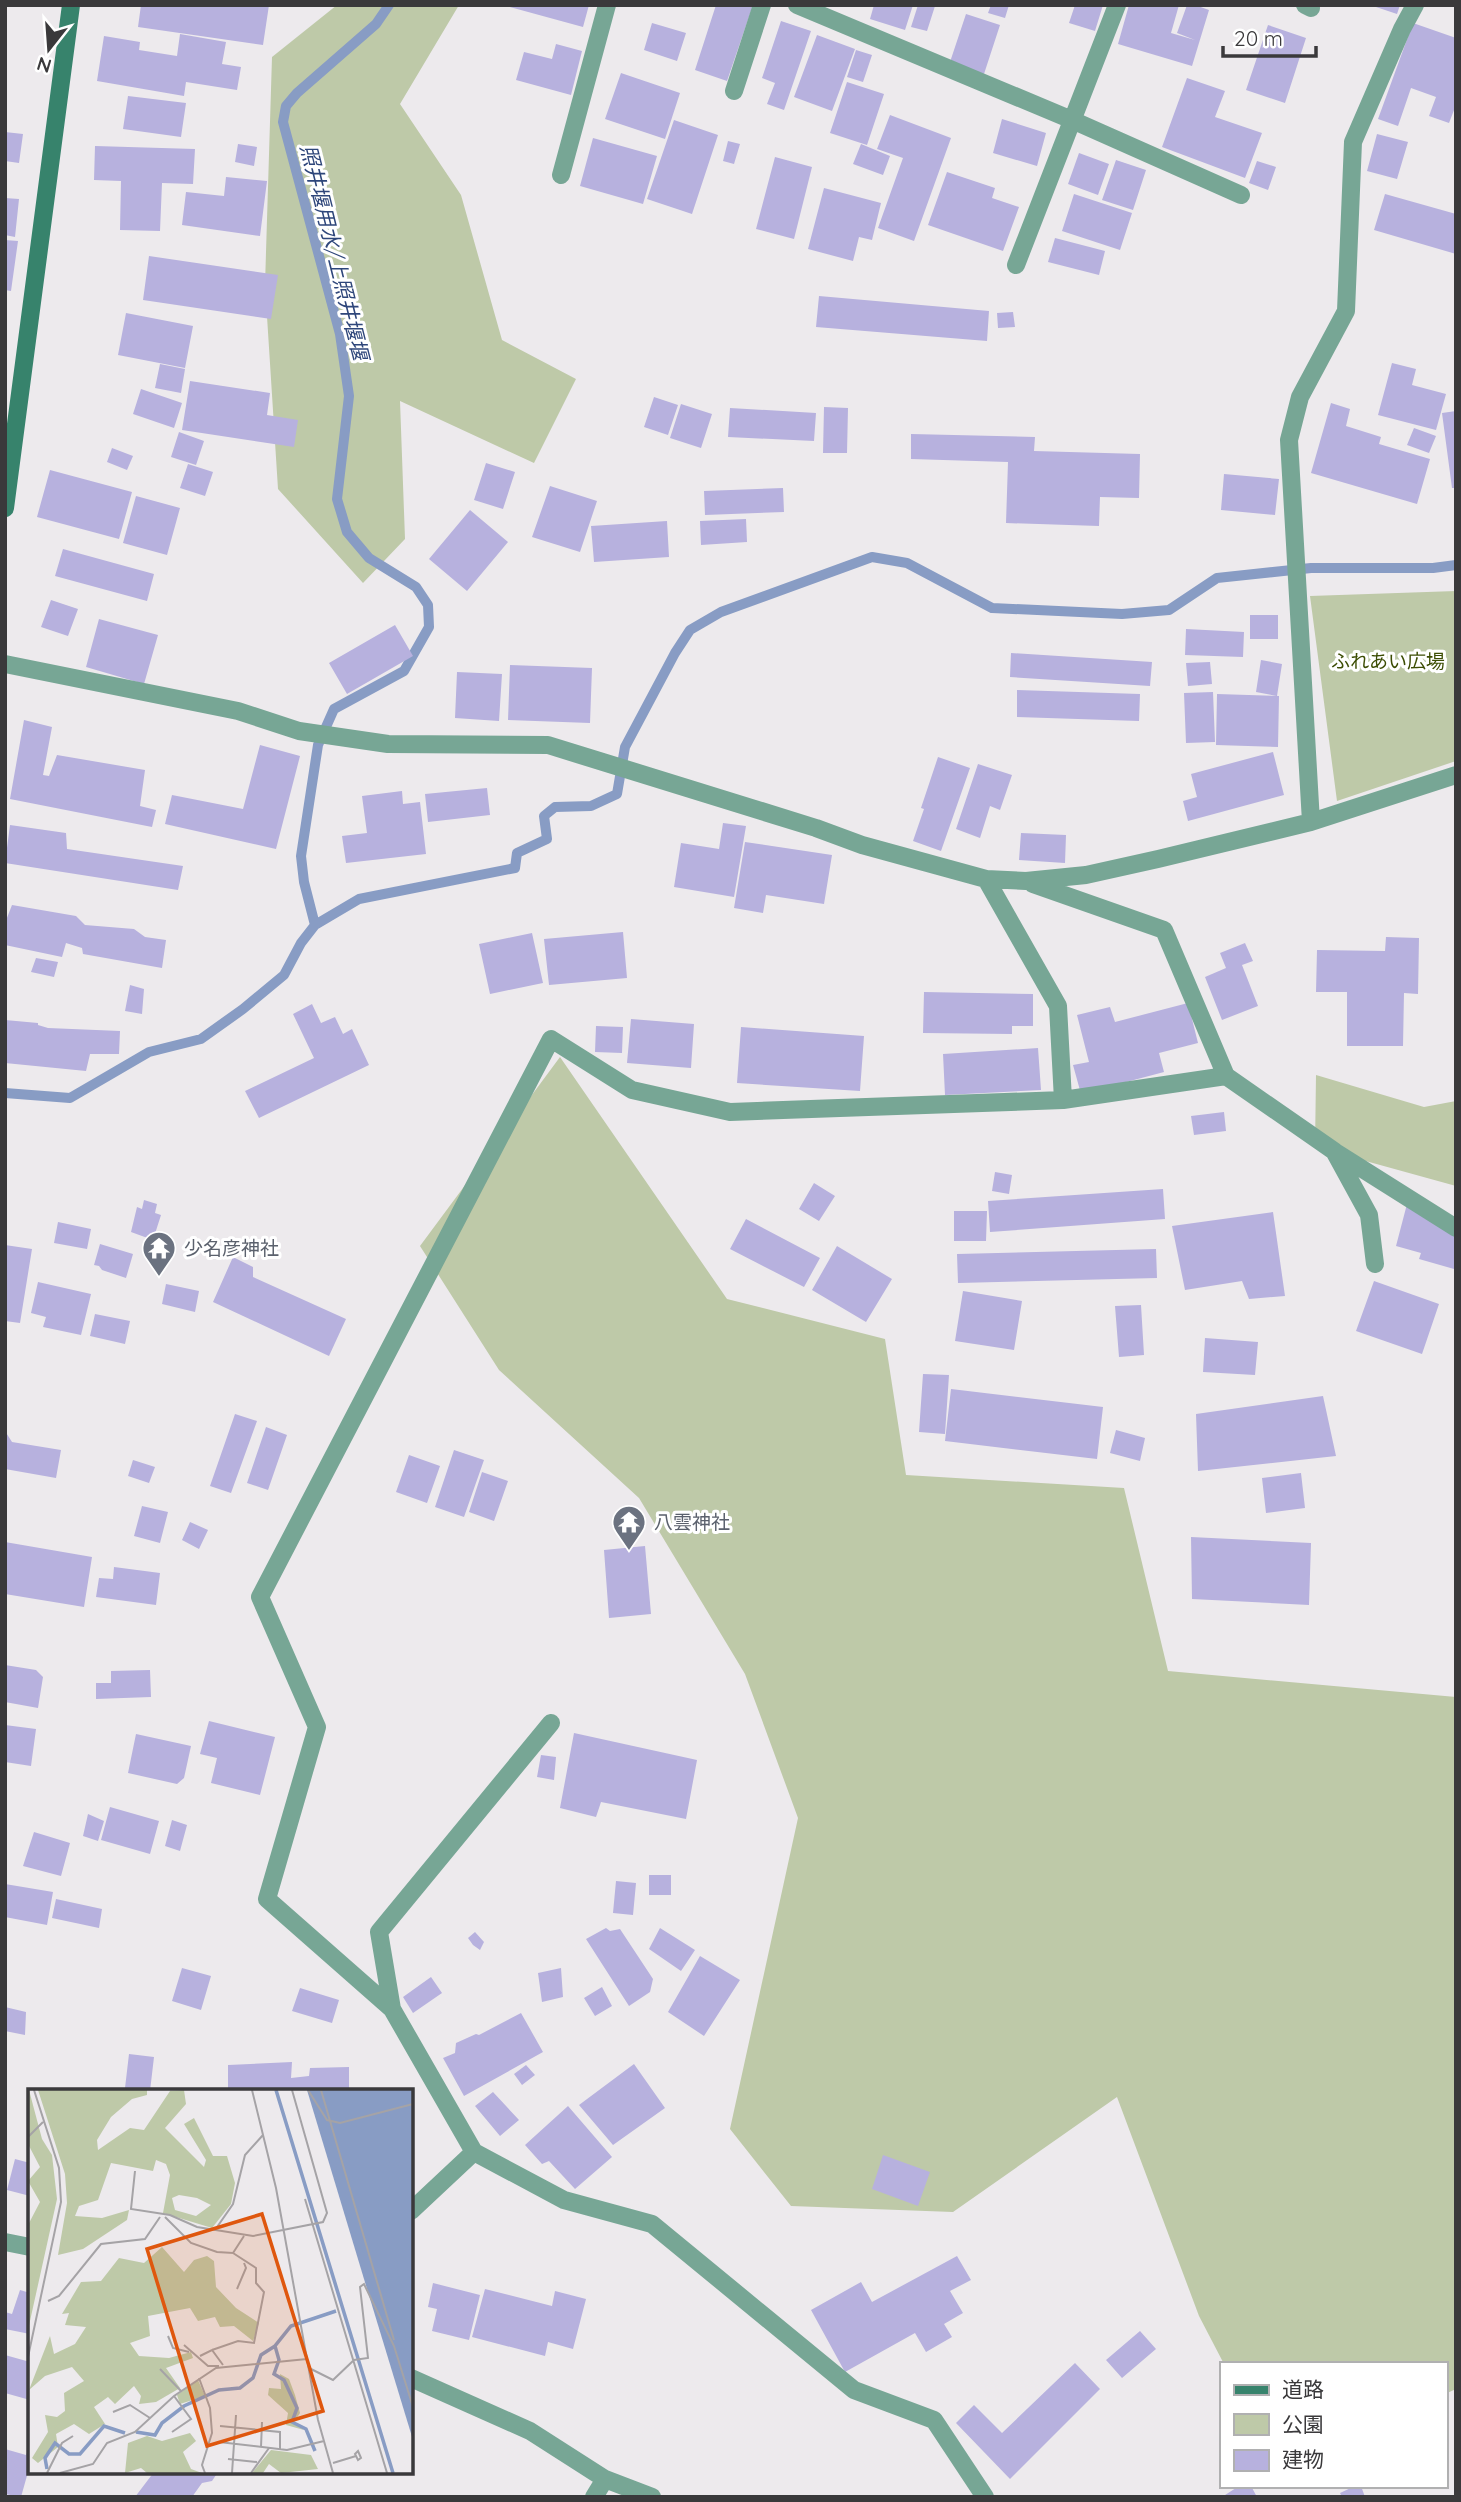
<svg xmlns="http://www.w3.org/2000/svg" width="1461" height="2502" font-family="Quicksand,'Noto Sans JP',sans-serif">
  <rect width="100%" height="100%" fill="#edeaed"/>
  <path fill="#bec9a8" d="M337 5H459L400 104 461 195 502 340 576 379 534 463 400 401 405 539 363 583 278 489 265 285 272 57Z
    M1456 591V761L1337 801 1310 596Z
    M560 1057 727 1299 885 1339 906 1475 1124 1488 1168 1671 1456 1697V2389L1445 2394V2364H1224L1199 2316 1117 2097 953 2212 791 2206 730 2129 798 1818 745 1674 639 1498 499 1370 420 1246Z
    M1316 1075 1424 1107 1456 1101V1186L1315 1147Z"/>
  <g fill="none" stroke-linecap="round" stroke-linejoin="round">
    <path stroke="#889cc4" stroke-width="10" d="M315 925 359 899 515 868 517 853 547 839 544 816 555 807 591 806 617 794 625 747 675 653 690 630 721 612 872 557 907 563 992 608 1122 614 1169 610 1217 578 1311 568H1433L1456 565
      M5 1093 70 1098 149 1052 201 1039 243 1009 284 975 301 943 315 925 304 882 301 856 318 745 334 709 404 671 429 627 428 605 416 587 369 558 347 532 337 499 349 396 340 334 283 122 286 106 297 93 376 24 389 5"/>
  </g>
  <path fill="#b7b1de" d="M141 5H269L263 45 138 27Z
    M503 5H589L583 27Z
    M716 5H753L727 81 695 70Z
    M874 5H913L905 30 870 19Z
    M918 5 935 6 927 31 911 27Z
    M991 5H1009L1005 18 988 13Z
    M1075 5H1103L1095 31 1069 23Z
    M1129 5H1179L1171 33 1195 40 1177 33 1187 5H1195L1209 10 1192 66 1118 44Z
    M1370 5H1400L1397 14Z
    M966 14 1000 25 984 74 950 62Z
    M781 21 811 31 784 110 767 104 775 83 762 78Z
    M652 23 686 33 677 61 644 50Z
    M1413 23 1456 38V105L1449 123 1429 116 1436 97 1411 88 1398 126 1378 119Z
    M1268 25 1306 38 1285 103 1246 90Z
    M180 34 226 42 222 64 241 67 237 90 186 82 184 96 97 81 104 36 140 42 139 50 177 56Z
    M817 35 855 49 832 111 794 97Z
    M556 44 582 51 571 95 516 80 524 52 552 59Z
    M856 50 872 55 863 82 847 77Z
    M621 73 680 93 665 139 605 119Z
    M1187 78 1225 91 1215 117 1262 133 1245 178 1162 147Z
    M847 82 884 94 867 145 830 133Z
    M128 96 186 103 181 137 123 129Z
    M890 115 951 138 914 241 878 228 903 158 877 149Z
    M1002 119 1046 133 1037 166 993 153Z
    M674 120 718 135 692 214 647 199Z
    M5 132 23 134 19 163 5 161Z
    M1377 134 1408 142 1397 179 1367 171Z
    M593 138 657 156 643 204 580 186Z
    M728 141 740 144 734 164 723 161Z
    M238 144 257 147 254 166 235 162Z
    M861 144 890 156 883 175 853 164Z
    M95 146 195 149 193 184 162 183 160 231 120 230 121 181 94 180Z
    M1079 153 1109 164 1098 195 1068 184Z
    M775 157 812 167 794 239 756 229Z
    M1116 160 1146 170 1133 210 1102 200Z
    M1257 161 1276 167 1268 190 1249 183Z
    M947 172 995 188 992 198 1019 207 1003 251 928 225Z
    M226 177 267 181 260 236 182 225 186 192 224 196Z
    M824 188 881 203 872 240 859 237 853 261 808 249Z
    M1074 194 1132 213 1120 250 1062 231Z
    M1385 194 1456 214V254L1374 230Z
    M5 198 19 199 15 237 5 235Z
    M1055 238 1105 251 1099 275 1048 262Z
    M5 240 18 241 11 291 5 290Z
    M149 256 278 275 271 319 143 300Z
    M819 296 989 311 987 341 816 327Z
    M1013 312 1015 327 998 328 997 313Z
    M126 313 193 326 185 368 118 355Z
    M1392 363 1416 369 1412 385 1446 394 1436 430 1378 415Z
    M160 364 185 369 181 393 155 388Z
    M190 381 270 393 267 415 298 420 294 447 182 430Z
    M141 389 182 403 174 428 133 414Z
    M654 397 678 405 668 435 644 427Z
    M1331 403 1350 409 1346 426 1381 437 1379 444 1430 459 1417 504 1311 473Z
    M681 404 712 414 701 448 670 438Z
    M824 407 848 408 847 453H823Z
    M730 408 816 413 814 441 728 437Z
    M1456 411V488H1452L1442 413Z
    M1414 428 1436 436 1429 453 1407 445Z
    M179 432 204 441 196 465 171 457Z
    M911 434 1035 437 1034 451 1140 454 1139 498 1100 497 1099 526 1006 523 1008 462 911 459Z
    M112 448 133 456 127 470 107 462Z
    M486 463 515 472 503 509 474 500Z
    M188 464 213 472 205 496 180 488Z
    M50 470 132 492 119 539 37 517Z
    M1224 474 1279 479 1275 515 1221 510Z
    M550 486 597 501 580 552 532 537Z
    M783 488 784 512 705 515 704 491Z
    M136 496 180 508 167 555 123 543Z
    M470 510 508 542 467 591 429 559Z
    M746 519 747 542 701 545 700 521Z
    M667 521 669 557 594 562 591 526Z
    M63 549 154 574 147 601 55 576Z
    M51 600 78 609 68 636 41 627Z
    M1250 615H1278V639H1250Z
    M99 619 158 635 144 684 86 667Z
    M395 625 413 656 347 694 329 663Z
    M1186 629 1244 632 1243 657 1185 655Z
    M1011 653 1152 662 1150 686 1010 677Z
    M1261 660 1282 664 1277 696 1256 692Z
    M1210 662 1212 684 1188 686 1186 663Z
    M510 665 592 668 590 723 508 720Z
    M457 672 502 674 499 721 455 718Z
    M1017 690 1140 694 1139 721 1017 717Z
    M1213 692 1215 742 1186 743 1184 693Z
    M1217 694 1279 696 1278 747 1216 745Z
    M24 720 52 727 43 775 49 776 57 755 145 770 140 806 156 810 152 827 10 799Z
    M260 745 300 756 276 849 165 824 172 795 243 809Z
    M1273 752 1284 795 1188 821 1183 801 1197 797 1191 774Z
    M938 757 970 768 941 851 913 841 924 809 921 808Z
    M978 764 1012 775 1000 810 990 806 980 838 956 829Z
    M487 788 490 815 428 822 425 794Z
    M402 791 403 804 420 802 426 854 346 863 342 836 367 833 362 796Z
    M723 823 746 826 734 897 674 887 681 843 719 849Z
    M10 825 66 833 67 849 183 866 178 890 5 863Z
    M1021 833 1066 835 1065 863 1019 860Z
    M745 842 832 855 824 904 766 895 763 913 734 908Z
    M12 905 76 916 85 925 134 929 145 937 166 940 162 968 83 954 82 948 66 943 62 957 5 945V923Z
    M623 932 627 978 549 985 544 939Z
    M532 933 543 983 490 994 479 944Z
    M1386 937 1419 938 1418 994 1404 993 1403 1046H1347V992H1316L1317 950 1385 951Z
    M1245 943 1253 961 1242 965 1258 1006 1222 1020 1205 977 1226 968 1220 953Z
    M36 958 58 962 54 977 31 972Z
    M130 985 144 989 142 1014 125 1011Z
    M924 992 1033 994V1026H1012V1034L923 1033Z
    M1188 1003 1198 1043 1159 1053 1164 1072 1081 1094 1073 1065 1089 1062 1077 1015 1110 1007 1115 1022Z
    M312 1004 321 1023 335 1017 343 1034 352 1029 369 1065 259 1118 245 1091 314 1058 293 1014Z
    M631 1019 694 1024 691 1068 627 1063Z
    M5 1020 38 1023V1025L48 1028 120 1031 119 1054H90L86 1071 5 1063Z
    M596 1026 623 1027 622 1053 595 1052Z
    M741 1027 864 1036 860 1091 737 1083Z
    M1038 1048 1041 1090 945 1095 943 1054Z
    M1224 1112 1226 1131 1194 1135 1191 1116Z
    M995 1172 1012 1175 1009 1194 992 1191Z
    M814 1183 835 1196 819 1221 799 1209Z
    M1163 1189 1165 1219 990 1232 988 1201Z
    M144 1200 157 1204 155 1213 161 1215 153 1240 131 1232 137 1207 142 1209Z
    M1407 1204 1456 1217V1261L1454 1269 1419 1259 1421 1253 1396 1246Z
    M954 1211H987L986 1241H954Z
    M1273 1212 1285 1296 1249 1299 1242 1281 1185 1290 1172 1226Z
    M746 1219 820 1258 804 1287 730 1249Z
    M58 1222 91 1229 87 1249 54 1243Z
    M100 1244 133 1254 126 1278 102 1270 99 1266 94 1265Z
    M5 1245 32 1249 20 1323 5 1321Z
    M837 1246 892 1279 866 1322 812 1290Z
    M1156 1249 1157 1278 958 1283 957 1254Z
    M233 1257 253 1267V1277L346 1319 329 1356 213 1302Z
    M1374 1281 1439 1304 1422 1354 1356 1331Z
    M38 1282 91 1294 81 1335 43 1327 46 1317 31 1313Z
    M166 1284 199 1291 195 1312 162 1304Z
    M963 1291 1022 1301 1014 1350 955 1341Z
    M1141 1305 1144 1355 1119 1357 1115 1306Z
    M95 1314 130 1321 125 1344 90 1336Z
    M1205 1338 1258 1342 1255 1375 1203 1372Z
    M923 1374 949 1375 945 1434 919 1432Z
    M951 1389 1103 1407 1097 1459 945 1441Z
    M1323 1396 1336 1456 1198 1471 1196 1414Z
    M235 1414 257 1421 231 1493 210 1486Z
    M266 1427 287 1435 268 1490 247 1483Z
    M1116 1430 1145 1438 1140 1461 1110 1453Z
    M5 1431 12 1442 61 1450 56 1478 5 1469Z
    M454 1450 484 1460 464 1517 435 1507Z
    M409 1455 440 1466 427 1503 396 1492Z
    M133 1460 155 1467 149 1483 128 1476Z
    M482 1472 508 1481 494 1521 469 1512Z
    M1301 1473 1305 1508 1266 1513 1262 1478Z
    M142 1506 168 1512 160 1543 134 1536Z
    M190 1522 208 1530 199 1549 182 1540Z
    M1191 1537 1311 1543 1309 1605 1192 1599Z
    M5 1542 92 1557 84 1607 5 1594Z
    M645 1546 651 1614 609 1618 604 1550Z
    M114 1567 160 1573 156 1605 96 1597 99 1578 113 1579Z
    M5 1665 36 1670 43 1677 38 1708 5 1702Z
    M150 1670 151 1697 96 1699V1683H111V1671Z
    M209 1721 275 1737 260 1795 211 1783 217 1758 200 1754Z
    M5 1725 36 1729 31 1766 5 1762Z
    M574 1733 697 1760 686 1819 601 1802 596 1817 560 1808Z
    M136 1734 191 1746 184 1778 177 1784 128 1773Z
    M541 1755 556 1757 554 1780 537 1777Z
    M110 1807 159 1821 150 1854 101 1840Z
    M88 1814 104 1821 98 1841 83 1836Z
    M172 1820 187 1825 180 1851 165 1846Z
    M34 1832 70 1843 61 1876 23 1866Z
    M649 1875H671V1895H649Z
    M616 1881 636 1883 633 1915 613 1913Z
    M5 1884 53 1892 47 1925 5 1917Z
    M56 1899 102 1909 99 1928 52 1918Z
    M606 1928 610 1931 620 1929 653 1979 650 1992 629 2006 586 1939Z
    M660 1928 695 1950 681 1971 649 1949Z
    M475 1932 484 1942 480 1950 473 1945 468 1938Z
    M700 1956 740 1980 704 2036 668 2012Z
    M182 1968 211 1976 201 2010 172 2001Z
    M561 1968 563 1997 542 2002 538 1973Z
    M431 1977 442 1993 413 2013 403 1997Z
    M602 1987 612 2006 595 2016 584 1998Z
    M300 1988 339 2000 332 2023 292 2011Z
    M5 2007 26 2012 25 2035 5 2031Z
    M521 2013 543 2052 464 2096 443 2058 455 2053 456 2043 476 2034 479 2035Z
    M129 2054 154 2057 150 2091 125 2088Z
    M292 2062 291 2078 309 2076 310 2068 349 2067V2091H228V2065Z
    M634 2064 665 2108 613 2145 579 2105Z
    M526 2065 535 2075 522 2085 514 2074Z
    M493 2092 519 2120 500 2136 475 2106Z
    M568 2106 612 2157 575 2189 549 2161 542 2164 525 2145Z
    M883 2155 930 2172 918 2206 872 2189Z
    M15 2159 30 2163V2196L7 2190Z
    M957 2256 971 2280 950 2291 963 2313 944 2324 952 2337 926 2352 915 2333 845 2372 811 2310 861 2282 872 2302Z
    M433 2283 480 2295 469 2340 432 2331 437 2309 428 2307Z
    M485 2289 552 2306 555 2291 586 2299 573 2349 548 2342 545 2356 472 2337Z
    M20 2290 30 2293V2334L5 2329V2312L12 2314Z
    M1140 2331 1156 2349 1122 2378 1106 2360Z
    M5 2355 30 2362V2400L5 2393Z
    M1075 2363 1100 2389 1010 2479 956 2423 974 2405 1002 2433Z
    M30 2446V2465L21 2497 5 2494V2449L26 2455Z
    M154 2472H218L212 2481 202 2483 192 2497H135Z
    M1239 2486H1251L1257 2497H1222Z
    M1355 2486H1361L1365 2497H1342L1340 2493Z"/>
  <g fill="none" stroke-linecap="round" stroke-linejoin="round">
    <path stroke="#77a695" stroke-width="18" d="M797 5 1072 120 1241 195
      M1305 5 1311 8
      M734 91 762 5
      M561 175 607 5
      M1016 265 1117 5
      M5 664 238 711 299 731 388 744 548 745 816 828 862 845 986 879 1026 881 1086 875 1158 859 1311 822 1456 775
      M1311 822 1289 440 1300 397 1346 311 1353 142 1402 29 1415 5
      M986 879 1058 1006 1063 1100 1226 1076
      M1033 884 1164 930 1226 1076 1334 1151 1369 1215 1375 1264
      M1337 1153 1456 1228
      M392 2009 379 1932 551 1723
      M474 2152 392 2009 267 1899 317 1727 260 1597 551 1039 632 1090 730 1112 1063 1100
      M411 2211 474 2152 564 2200 652 2224 854 2390 934 2420 985 2497
      M5 2242 30 2247
      M411 2378 530 2431 605 2479 652 2497
      M594 2497 605 2479"/>
    <path stroke="#37836c" stroke-width="18" d="M5 508 71 5"/>
  </g>
  <defs>
    <symbol id="temple-pin" viewBox="-11 -11 22 30"><path d="M0 17L-7.5 6A9.5 9.5 0 1 1 7.5 6Z" fill="#6b7280" stroke="#fff"/><path d="M0-6L5-2H3V0L6.5 2.5H4V6H1.5V3h-3V6H-4V2.5H-6.5L-3 0V-2H-5Z" fill="#fff"/></symbol>
  </defs>
  <g fill-rule="evenodd">
    <use href="#temple-pin" x="140" y="1229" width="38" height="52"/>
    <use href="#temple-pin" x="610" y="1503" width="38" height="52"/>
  </g>
  <g text-anchor="middle" dominant-baseline="central" stroke-width="6" stroke-linejoin="round" paint-order="stroke">
    <g font-size="19" fill="#3c4d04" stroke="#fff">
      <text x="1388" y="661">ふれあい広場</text>
    </g>
    <g font-size="19" fill="#5b616d" stroke="#fff" text-anchor="start">
      <text x="184" y="1248">少名彦神社</text>
      <text x="654" y="1522">八雲神社</text>
    </g>
    <g font-size="21" font-style="italic" fill="#2e467a" stroke="#fff">
      <text transform="translate(335 252) rotate(76)">照井堰用水/上照井堰堰</text>
    </g>
  </g>
  <g transform="translate(28 2089)">
    <rect width="385" height="385" fill="#edeaed"/>
    <path d="M1 1 14 50 24 66 29 110 0 241V136L12 113 0 92 12 78 0 55ZM10 1H119V6L104 10 83 28 69 51 70 61 102 39 116 41 142 2 156 1 158 15 137 39 176 78 178 71 156 35 166 29 185 67H199L207 94 203 115 184 139 135 124 142 86 138 75 128 71 125 82 83 74 70 111 51 117 47 127 74 129 101 121 99 131 55 160 30 166 39 114 37 85ZM151 106 169 109 183 116 168 127 147 121 144 109ZM134 158 156 183 166 171 179 167 186 172 188 198 208 219 231 234 225 252 206 237 192 238 187 228 170 232 162 219 120 227 122 247 102 254 111 267 141 269 163 263 165 269 138 279 152 299 128 313 111 315 113 307 106 297 87 315 80 308 66 318 77 335 61 345 46 335 28 345 30 358 10 374 4 369 20 343 17 326 29 328 37 322 36 304 56 292 44 278 17 287 1 301 22 247 26 265 47 255 58 238 37 236 41 224 34 225 53 193 73 192 91 169 116 174ZM252 285 261 290 267 306 272 324 266 333 276 341 258 336 260 324 240 306 241 299 253 300ZM170 291 177 307 152 315 149 306ZM162 344 168 352 155 363 163 380 174 384H119L113 379 97 384 100 354 119 347 134 352ZM243 361 283 366 290 380 253 384 241 375 235 384H224Z" fill="#bec9a8" fill-rule="evenodd"/>
    <path d="M279 1H385V351L336 190Z" fill="#889cc4"/>
    <path fill="none" stroke="#889cc4" stroke-width="3.5" d="M248 1 365 384M108 343 127 346 134 334 156 317 191 301 212 299 225 289 233 266 247 257M287 362 278 340 264 333 269 319 256 291 246 285 251 271 247 257 263 237 308 222M19 380 17 369 27 354 41 365H52L76 337 97 344"/>
    <path fill="none" stroke="#a5a3a6" stroke-width="2" d="M224 1 248 99 290 331 305 384M280 1 299 31 312 34 385 15M293 1 366 251M0 48 15 33M107 82 103 120 142 126 169 138 225 147 295 133 299 124 264 1M277 110 359 384M137 128 163 154 189 163 205 164 216 147M187 141 205 115 217 66 235 46M209 200 218 179 216 174M20 212 31 207 73 155 117 150 132 128M140 247 145 259 161 263M156 256 180 277H191M184 261 210 252 226 254 236 203 228 194V179L205 164M172 267 184 261 195 276M0 268 33 113 31 79 6 1M281 279 305 291 326 271 340 269 332 198 336 195 366 257 385 318M132 280 153 302M171 289 182 319 184 344 174 376 177 384M85 323 102 316 122 329M192 337 252 343V361M144 343 163 330 146 307M191 353 259 361 296 352M233 358 234 333M330 362 333 369 330 371 327 365ZM200 370 229 373M305 374 328 367M19 384 34 354 45 347M32 384 65 375 79 354 107 343 146 307 188 279 279 270M204 384 208 326M223 384 241 359"/>
    <path fill="#df570e" fill-opacity="0.15" stroke="#df570e" stroke-width="3.5" d="M234 125 295 322 179 357 119 160Z"/>
    <rect width="385" height="385" fill="none" stroke="#3a393b" stroke-width="3.5"/>
  </g>
  <rect width="1461" height="2502" fill="none" stroke="#3a393b" stroke-width="14"/>
  <rect x="1220" y="2362" width="228" height="126" fill="#ffffff" stroke="#b0b0b1" stroke-width="2"/>
  <rect x="1234" y="2385" width="35" height="10" fill="#37836c" stroke="#b0b0b1" stroke-width="2"/>
  <text x="1282" y="2397" font-size="21" fill="#3a393b">道路</text>
  <rect x="1234" y="2414" width="35" height="21" fill="#bec9a8" stroke="#b0b0b1" stroke-width="2"/>
  <text x="1282" y="2432" font-size="21" fill="#3a393b">公園</text>
  <rect x="1234" y="2450" width="35" height="21" fill="#b7b1de" stroke="#b0b0b1" stroke-width="2"/>
  <text x="1282" y="2467" font-size="21" fill="#3a393b">建物</text>
  <g transform="translate(49 49) rotate(197)" stroke="#ffffff" stroke-width="5" paint-order="stroke">
  <path d="M0-5L12 26L0 18L-12 26Z" fill="#3a393b"/>
  <text y="-10" font-size="19" font-weight="bold" text-anchor="middle" fill="#3a393b">N</text>
  </g>
  <path d="M1223 46v10h93v-10" fill="none" stroke="#3a393b" stroke-width="3.5"/>
  <text x="1234" y="46" font-size="21" fill="#3a393b" stroke="#ffffff" stroke-width="5" paint-order="stroke">20 m</text>
</svg>
